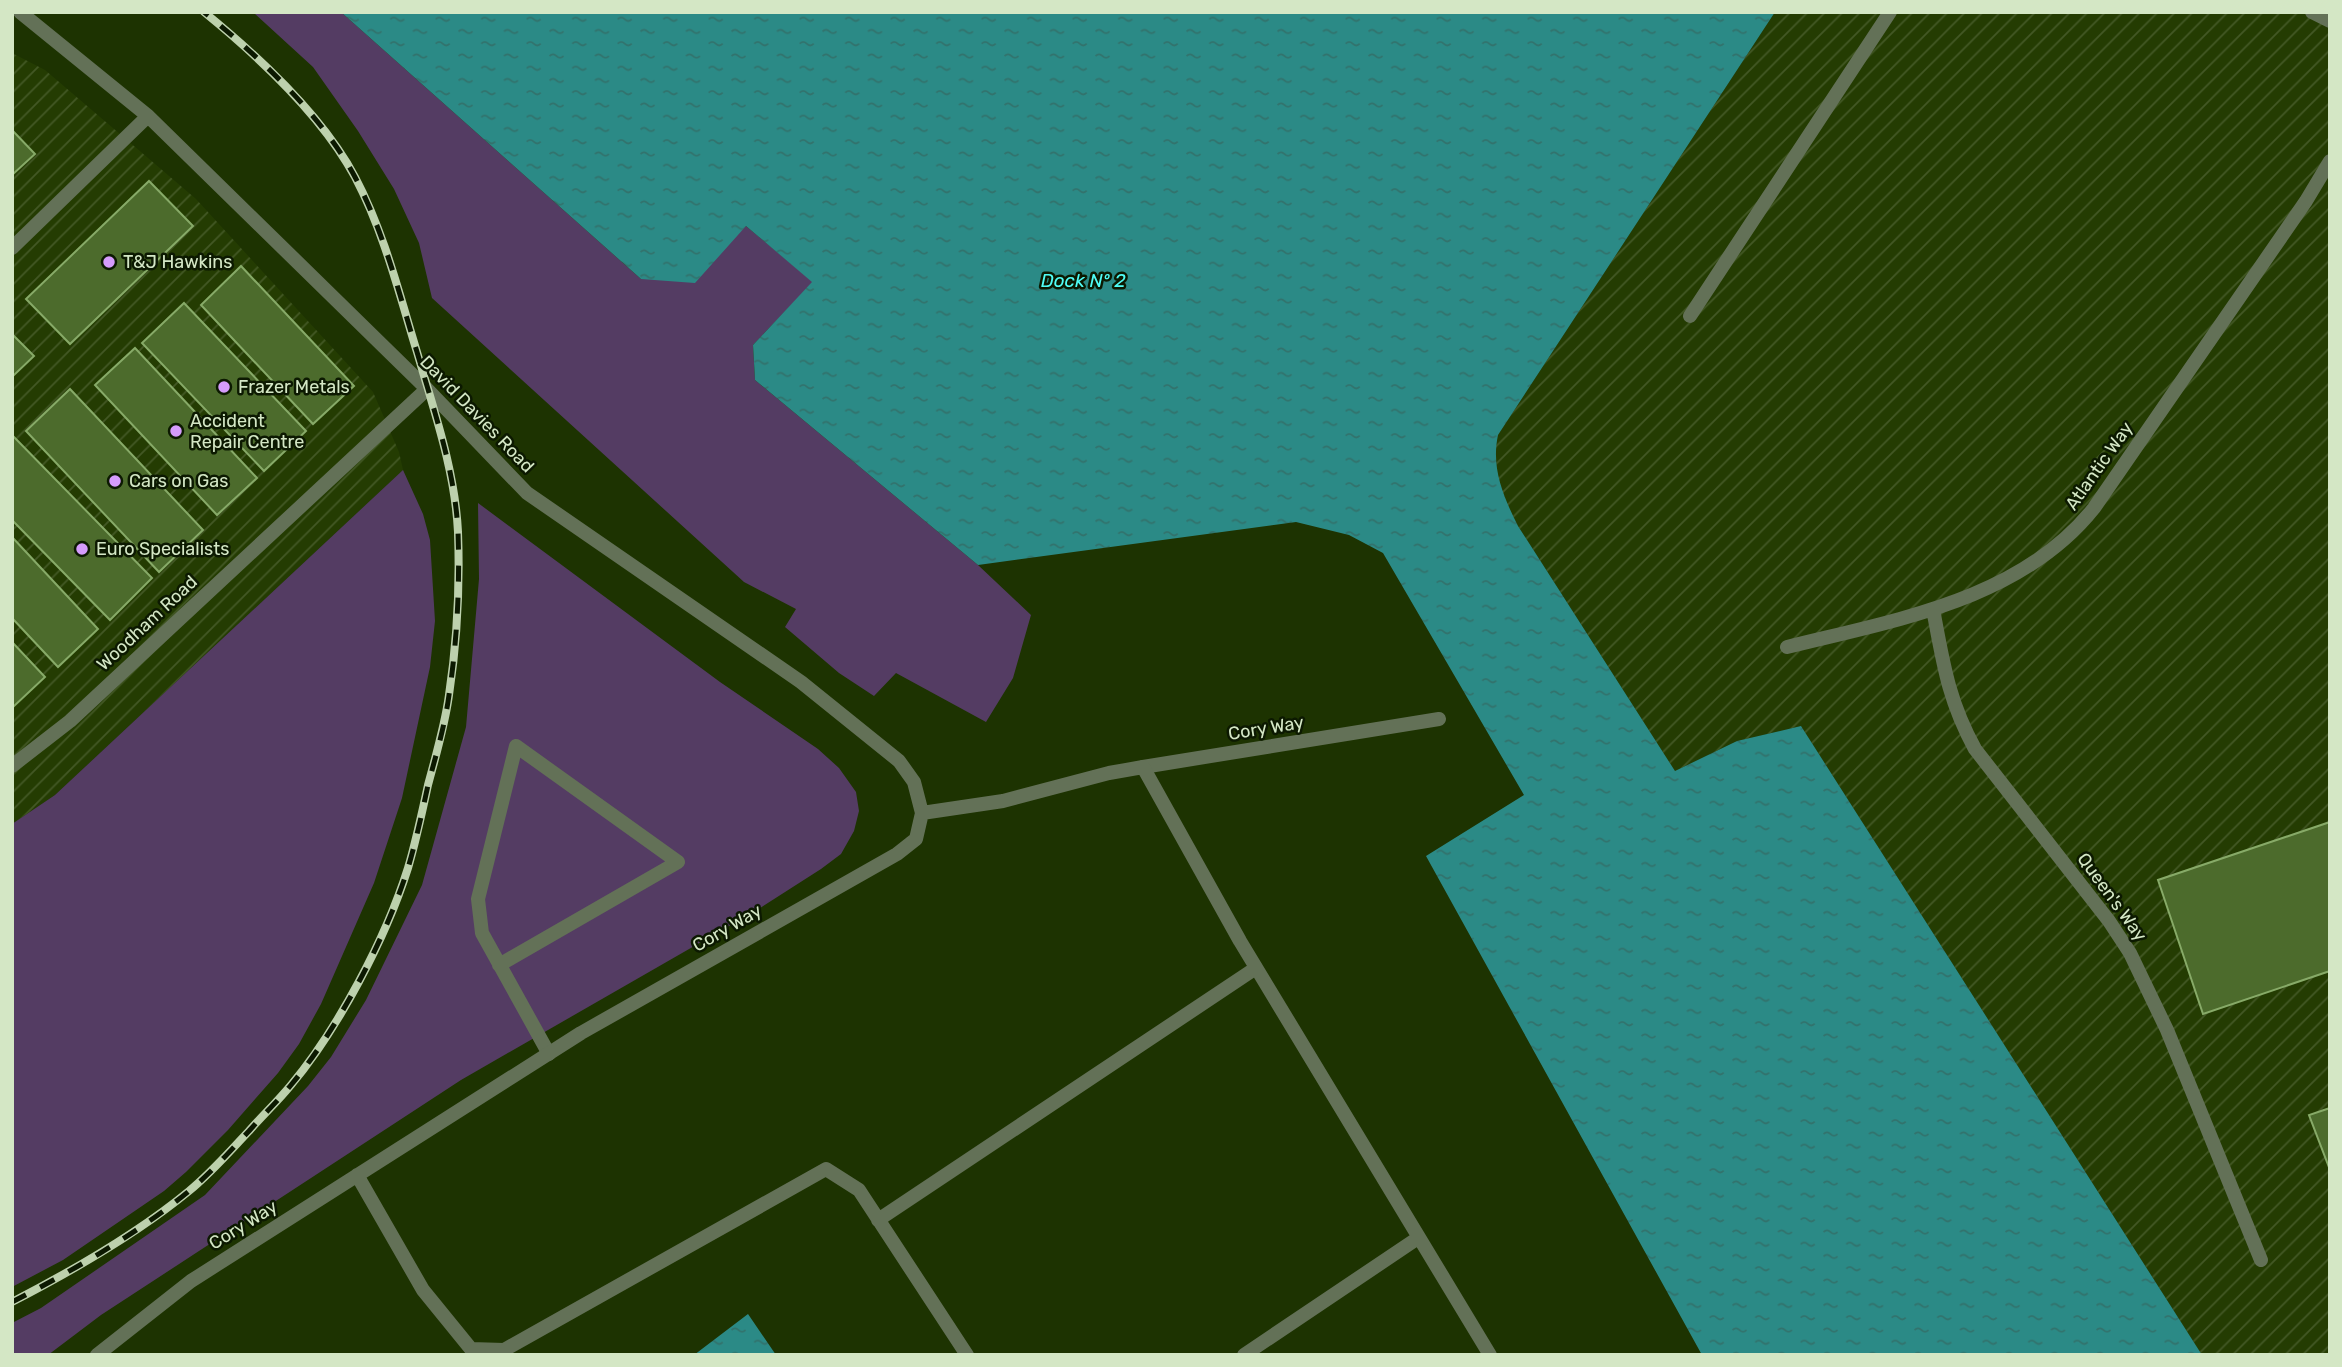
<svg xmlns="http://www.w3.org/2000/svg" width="2342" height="1367" font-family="Rubik,sans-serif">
  <defs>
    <pattern id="industrial-furrows" width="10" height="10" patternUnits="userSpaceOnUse" patternTransform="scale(1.75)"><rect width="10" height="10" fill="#243c02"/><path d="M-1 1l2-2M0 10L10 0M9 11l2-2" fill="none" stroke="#435825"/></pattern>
    <pattern id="water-ripples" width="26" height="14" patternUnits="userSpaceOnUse" patternTransform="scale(1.75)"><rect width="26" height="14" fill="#2b8a86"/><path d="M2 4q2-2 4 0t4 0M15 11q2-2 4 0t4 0" fill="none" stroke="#32726c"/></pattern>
  </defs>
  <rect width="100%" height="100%" fill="#1d3301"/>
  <path fill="url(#industrial-furrows)" d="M1775 12H2330V1355H2202L1801 726 1737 741 1675 771 1518 526 1503 497 1498 479 1495 451 1498 435Z
    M12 53 45 70 196 199 373 392 399 452 403 470 55 795 12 824Z"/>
  <path fill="#543c63" d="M253 12H341L641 279 746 226 813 282 753 345 755 380 978 565 1031 615 1013 678 986 722 896 673 874 696 839 673 785 627 796 609 744 582 432 298 419 243 394 189 358 131 313 67Z
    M403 470 423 514 430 540 435 621 430 667 402 798 374 883 321 1004 299 1044 278 1073 228 1130 186 1172 164 1191 63 1260 12 1287V824L55 795Z
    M478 503 720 682 818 749 839 768 856 792 859 811 854 831 841 854 821 869 757 910 461 1080 101 1315 48 1355H12V1323L41 1308 205 1195 308 1086 331 1057 366 1000 422 885 466 727 479 579Z"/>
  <path fill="url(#water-ripples)" d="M341 12H1775L1498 435C1491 468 1503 496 1518 526L1675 771 1737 741 1801 726 2202 1355H1702L1426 856 1524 795 1383 553 1349 535 1296 522 978 565 755 380 753 345 812 282 746 226 695 283 641 279Z
    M748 1314 776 1355H694Z"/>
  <path fill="#4c6b2c" stroke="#87aa68" stroke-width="2" d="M12 130 35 154 12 175Z
    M149 181 193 226 70 344 26 299Z
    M241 266 354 386 313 424 201 305Z
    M184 303 306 431 264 471 142 343Z
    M12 334 34 356 12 377Z
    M135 348 257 478 217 515 95 385Z
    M70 389 203 530 159 572 26 431Z
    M12 435 152 578 110 620 12 520Z
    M12 537 98 629 58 667 12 618Z
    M12 642 45 677 12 708Z
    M2330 822V971L2203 1014 2158 880Z
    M2330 1108V1170L2309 1115Z"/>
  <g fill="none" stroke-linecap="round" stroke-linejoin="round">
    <path stroke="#637157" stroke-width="14" d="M2312 12 2330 21
      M1690 316 1890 12
      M1933 609C1943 662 1948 700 1975 749L2109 921 2130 953 2167 1030 2261 1260
      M1787 647C1895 620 2021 600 2094 508L2306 201 2330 161
      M1143 767 1439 719
      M499 965 678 862 516 746 478 899 482 933 549 1054"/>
    <path stroke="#637157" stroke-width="14" d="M20 12 148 116 427 389 527 493 801 682 899 761 914 782 922 813 916 839 897 854 581 1033 191 1281 97 1355
      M12 248 148 116
      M12 766 70 721 427 389
      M922 813 1003 801 1109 773 1143 767 1240 941 1490 1355
      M357 1175 423 1290 471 1349 504 1350 826 1169 859 1190 967 1355
      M878 1220 1256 968
      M1244 1355 1418 1238"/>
    <defs>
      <path id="rail" d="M12 1302C72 1271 137 1234 189 1191 211 1173 230 1151 249 1131 263 1115 278 1101 291 1085 338 1029 386 938 408 868 416 841 422 813 428 785 436 755 445 725 449 695 457 642 460 586 458 532 455 470 434 411 417 352 399 293 384 232 355 177 322 115 258 56 204 12"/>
    </defs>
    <use href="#rail" stroke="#bdd1ad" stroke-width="8"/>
    <use href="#rail" stroke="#0c1901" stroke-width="5" stroke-dasharray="16" stroke-linecap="butt"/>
  </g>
  <g fill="#d59cfb" stroke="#0c1901" stroke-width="2.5">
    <circle cx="109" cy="262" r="7"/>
    <circle cx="224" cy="387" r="7"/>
    <circle cx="176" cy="431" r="7"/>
    <circle cx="115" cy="481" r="7"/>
    <circle cx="82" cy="549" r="7"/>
  </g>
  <g text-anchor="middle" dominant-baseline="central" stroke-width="5" stroke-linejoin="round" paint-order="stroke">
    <g font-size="18" fill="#d4e7c5" stroke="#0c1901" text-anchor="start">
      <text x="123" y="262">T&amp;J Hawkins</text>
      <text x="238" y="387">Frazer Metals</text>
      <text x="190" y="421">Accident<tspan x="190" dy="21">Repair Centre</tspan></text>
      <text x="129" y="481">Cars on Gas</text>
      <text x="96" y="549">Euro Specialists</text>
    </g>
    <g font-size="18" fill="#d4e7c5" stroke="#0c1901">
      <text transform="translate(477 414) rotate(46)">David Davies Road</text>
      <text transform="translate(2099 466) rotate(-55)">Atlantic Way</text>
      <text transform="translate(147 623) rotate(-43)">Woodham Road</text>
      <text transform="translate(1266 728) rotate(-9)">Cory Way</text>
      <text transform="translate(2112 897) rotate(54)">Queen's Way</text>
      <text transform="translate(727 928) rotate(-30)">Cory Way</text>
      <text transform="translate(243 1225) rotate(-32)">Cory Way</text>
    </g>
    <g font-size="19" font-style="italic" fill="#50fdf6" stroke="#0c1901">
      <text x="1083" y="280">Dock Nº 2</text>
    </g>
  </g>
  <rect width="2342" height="1367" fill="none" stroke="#d4e7c5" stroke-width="28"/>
</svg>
